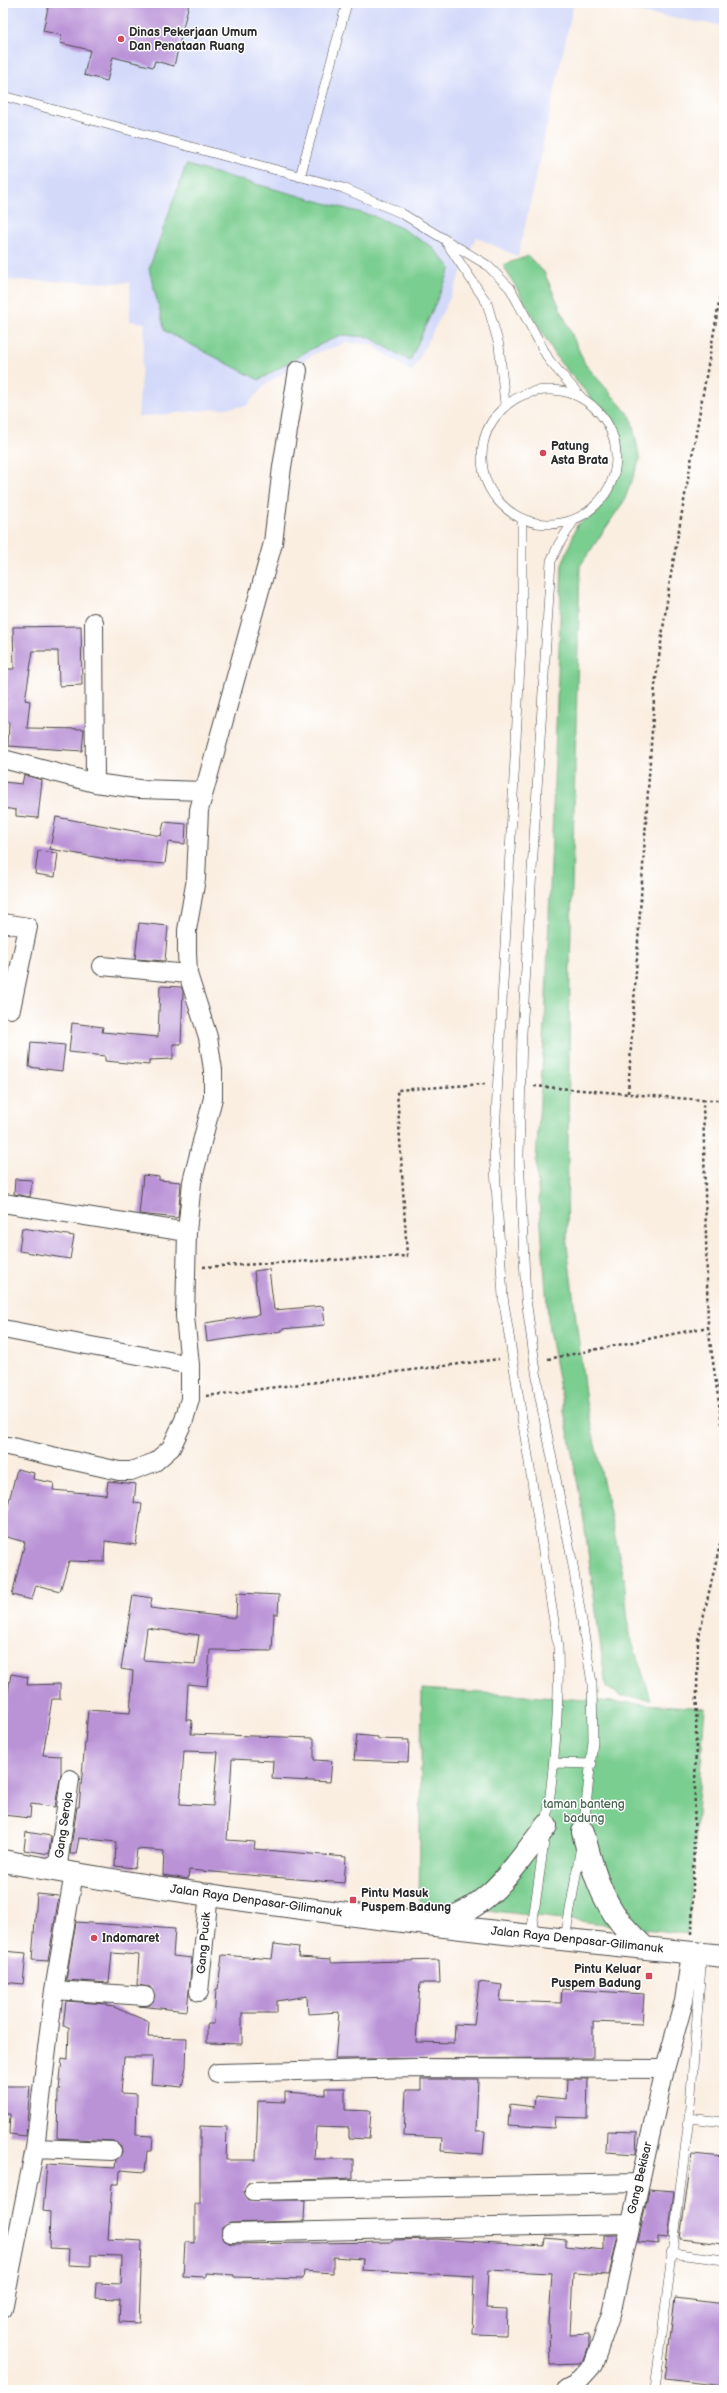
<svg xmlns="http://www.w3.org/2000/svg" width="727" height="2393" font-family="'Balsamiq Sans',sans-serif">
  <rect width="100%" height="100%" fill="#fff"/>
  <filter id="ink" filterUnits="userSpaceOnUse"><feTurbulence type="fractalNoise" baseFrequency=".025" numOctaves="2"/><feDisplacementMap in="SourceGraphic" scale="8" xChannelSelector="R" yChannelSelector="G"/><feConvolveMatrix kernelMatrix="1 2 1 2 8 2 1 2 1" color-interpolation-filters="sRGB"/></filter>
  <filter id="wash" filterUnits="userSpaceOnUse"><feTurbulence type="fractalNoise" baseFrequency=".012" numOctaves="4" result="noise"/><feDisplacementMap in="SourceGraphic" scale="16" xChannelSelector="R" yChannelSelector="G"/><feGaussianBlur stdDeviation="0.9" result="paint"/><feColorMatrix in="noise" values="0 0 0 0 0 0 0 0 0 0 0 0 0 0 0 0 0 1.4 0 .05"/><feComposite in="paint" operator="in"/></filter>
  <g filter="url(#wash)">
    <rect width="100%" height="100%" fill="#faeee1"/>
    <path fill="#d3d9f9" d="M3 3H574L518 257 476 237 453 292 412 372 370 344 347 343 314 354 266 384 246 406 138 417 145 323 130 321V283L3 280Z
      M578 3H724V26Z"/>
    <path fill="#7ace90" stroke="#527c5e" d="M186 165 373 216 399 227 432 247 451 268 410 361 369 337 341 335 311 349 259 380 165 331 149 269Z
      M528 256 544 272 585 364 631 417 640 459 624 501 580 566 570 968 567 1245 586 1402 624 1578 629 1633 651 1699 621 1696 606 1687 582 1507 549 1330 536 1161 545 1025 562 565 577 525 595 513 609 495 618 473 620 449 611 421 559 361 503 265Z
      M422 1689 705 1708 688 1934 419 1902Z"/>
    <g id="blocks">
      <path fill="#ba93d7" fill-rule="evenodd" d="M49 3H189L174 66 155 61 153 67 113 57 107 81 84 75 90 50 60 43 62 35 43 31Z
        M81 626 82 685 59 686 58 651H33L25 700 30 701 27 728 84 729 82 751 8 746 9 722 4 721 7 688H5L8 669H14L13 627Z
        M24 775 42 780 38 818 16 816V810L3 808V782L22 784Z
        M56 817 161 836 164 822 186 824 185 844 168 842 165 864 112 860 50 849Z
        M38 851 58 853 55 877 35 874Z
        M139 923 168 926 165 961 135 959Z
        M160 986 181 987 183 991 181 1044H173V1059L149 1060V1065L105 1061V1056L69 1052 72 1023 103 1027 102 1032 158 1037Z
        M31 1042 65 1045 62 1071 29 1067Z
        M143 1175 159 1177V1180L181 1182 178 1218 139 1214Z
        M15 1179 32 1180 30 1197 14 1194Z
        M22 1228 74 1236 70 1259 19 1251Z
        M269 1269 274 1310 323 1306 325 1325 282 1329V1331L207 1342 205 1323 259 1315 254 1271Z
        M17 1469 34 1473 33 1479 54 1483 53 1490 106 1495 108 1481 136 1484 134 1503 142 1504 136 1545 105 1541 104 1562 69 1561 60 1591 36 1585 32 1600 12 1595 25 1542 3 1536V1525Z
        M237 1593 279 1595 278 1614H274L272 1651 210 1650 207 1686 188 1684 186 1720H192L191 1734 314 1738V1760L332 1761 330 1782 272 1779 273 1761 232 1759 227 1840 255 1842 254 1849 346 1857 344 1883 189 1870 188 1879 163 1875 164 1851 137 1849 135 1868 115 1866 116 1842 79 1838 76 1854H70L77 1807H79L88 1710 130 1713 133 1671 121 1669 133 1595 152 1598 150 1608 236 1618ZM147 1628 199 1635 195 1664 143 1660ZM184 1751 218 1752 213 1806 180 1804Z
        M11 1674 28 1677 27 1685 60 1684V1699H52L43 1755 61 1756V1773L55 1807 31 1804 30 1818 3 1815V1721Z
        M357 1735 378 1737V1739L409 1740 408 1762 354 1760Z
        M26 1832 51 1836 49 1854 24 1850Z
        M37 1894 59 1896 48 1961 32 1960Z
        M76 1922 175 1929 173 1956 192 1958 187 2011 139 2006 150 2005 155 1996 150 1987 137 1985 139 1955 112 1953 109 1983 66 1980Z
        M274 1944 299 1947 298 1957 331 1959V1963L439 1960 440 1983H420L416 2042 454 2043 455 2024 474 2025 479 1982 502 1985 500 2001 561 2003 562 1989 644 1994 642 2024 593 2022V2058L335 2059 339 2012 308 2014 307 1996 277 2001V2013H242V2044L207 2043V2024H214L216 1989H218L222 1955 272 1959Z
        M3 1951 26 1953 23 1984 3 1982Z
        M66 2001 107 2004V2006L114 2007 149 2022 148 2037 187 2038 186 2067 182 2087 151 2084 153 2057H124L121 2093 137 2094 136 2135 153 2136 152 2151H147L145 2172 120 2170 119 2184H112L108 2239 142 2241 139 2323 119 2322 120 2299 95 2298 96 2283 121 2284 122 2256 91 2255V2266L68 2265 69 2249 49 2248 50 2212 43 2211 47 2164 115 2168 116 2160 122 2152 121 2146 113 2141 57 2138 58 2091H59L62 2059 68 2060 69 2027 63 2026Z
        M421 2079H478L476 2131H485L483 2154 441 2151 442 2138 404 2136 406 2090H421Z
        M567 2079H588L587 2118 555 2117 554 2128 508 2125 510 2104 534 2107 535 2096 566 2099Z
        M3 2086H30L26 2136 9 2134 10 2114H3Z
        M325 2088H345V2110L371 2111 369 2139 349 2138V2128L316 2127 314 2159H353V2178L249 2182 244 2192 249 2200H305L304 2221 230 2223 222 2228V2239L231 2244 392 2242 393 2240 436 2239 544 2246 545 2238 566 2240V2246L604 2250V2235H618L609 2275 573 2273 570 2335 589 2334V2345L584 2360 579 2364 550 2365 549 2323 552 2273 488 2270 486 2308 507 2309 506 2335 472 2334 474 2276 362 2270 363 2259 333 2257V2273L304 2271 303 2279 234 2277V2275L206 2273V2277L183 2276 185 2242 195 2243V2204H200V2126L227 2127 226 2160H256L258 2101 285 2102V2092L325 2095Z
        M607 2131 637 2132 636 2154 606 2152Z
        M692 2154 724 2157V2244L680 2239Z
        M649 2189 674 2191 668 2238 658 2237V2244L638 2242Z
        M675 2298 724 2304V2386L665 2379Z"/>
    </g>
  </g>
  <g filter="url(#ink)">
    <use href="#blocks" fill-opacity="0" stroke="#4a4846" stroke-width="1"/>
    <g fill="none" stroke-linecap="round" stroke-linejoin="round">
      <defs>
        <path id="service" d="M3 96 343 188 401 213 487 265 510 288 549 360 581 397
          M300 177 347 3
          M446 242 487 303 499 345 505 404
          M482 457a67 67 0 1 1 134 0a67 67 0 1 1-134 0Z
          M522 519V627L494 1152 503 1297 558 1647C561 1744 544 1839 531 1935
          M574 520 559 544 551 561 522 1033 519 1156 526 1299 539 1393 572 1560 592 1683 593 1741 583 1833
          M555 1763 592 1764
          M565 1939 581 1846
          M689 2118 724 2122
          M671 2253 724 2260
          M655 2390 689 2118 702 1954"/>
        <path id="minor" d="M94 622 95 783
          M3 759 95 783 139 789 204 791
          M3 923 28 927 11 1009
          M102 966 188 974
          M3 1203 187 1232
          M3 1329 190 1365
          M3 1445 119 1471H131L155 1462 171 1448 184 1420 190 1399V1365L185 1316 187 1232 192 1182 213 1098V1070L208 1037 188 974 187 952V930L196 879 199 810 273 543 282 467 298 370
          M57 1871 70 1779
          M54 1990 145 1996
          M199 1992 209 1893
          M217 2073 414 2068 665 2069
          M35 2148 112 2151
          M254 2191 639 2183
          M231 2233 629 2224
          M3 2309 35 2148 54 1990 74 1873
          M566 2390 575 2385 593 2365 611 2314 665 2069 684 2001 691 1953"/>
        <path id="trunk" d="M583 1832C591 1864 600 1897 621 1923 628 1932 637 1940 645 1948
          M3 1861C241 1905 483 1932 724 1956
          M437 1922C489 1910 515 1866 546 1826"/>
      </defs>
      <use href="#service" stroke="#4a4846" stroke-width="10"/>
      <use href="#minor" stroke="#4a4846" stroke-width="20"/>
      <use href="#trunk" stroke="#4a4846" stroke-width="24"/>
      <path stroke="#4a4846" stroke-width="2.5" stroke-dasharray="3 3" stroke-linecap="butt" d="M534 1086 703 1100 708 1327 724 1438
        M628 1093 655 685 670 580 724 275
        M703 1100H724
        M203 1267 407 1256 397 1090 485 1084
        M548 1359 708 1327
        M206 1396 499 1359
        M692 1934 698 1640 724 1527"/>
      <use href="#service" stroke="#fff" stroke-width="9"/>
      <use href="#minor" stroke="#fff" stroke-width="18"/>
      <use href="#trunk" stroke="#fff" stroke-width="22"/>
    </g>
  </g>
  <g fill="#d1495b" stroke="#fff" stroke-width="1.5">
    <circle cx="121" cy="39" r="4"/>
    <circle cx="543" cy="453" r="4"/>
    <rect x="349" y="1896" width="8" height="8" rx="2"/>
    <circle cx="94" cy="1938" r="4"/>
    <rect x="645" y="1972" width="8" height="8" rx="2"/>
  </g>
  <g text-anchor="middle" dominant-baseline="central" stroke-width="3" stroke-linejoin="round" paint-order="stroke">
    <g font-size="12" font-weight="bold" fill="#2b2b2b" stroke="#fff" text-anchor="start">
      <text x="129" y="32">Dinas Pekerjaan Umum<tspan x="129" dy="14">Dan Penataan Ruang</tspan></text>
      <text x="551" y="446">Patung<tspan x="551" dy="14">Asta Brata</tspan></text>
      <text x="361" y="1893">Pintu Masuk<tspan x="361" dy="14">Puspem Badung</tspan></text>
      <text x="102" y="1938">Indomaret</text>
      <text x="641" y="1969" text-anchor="end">Pintu Keluar<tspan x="641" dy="14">Puspem Badung</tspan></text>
    </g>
    <g font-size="12" fill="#47644e" stroke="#fff">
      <text x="584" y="1804">taman banteng<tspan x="584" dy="14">badung</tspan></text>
    </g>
    <g font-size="12" fill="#2b2b2b" stroke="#fff">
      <text transform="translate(64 1825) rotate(-82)">Gang Seroja</text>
      <text transform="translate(256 1901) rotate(8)">Jalan Raya Denpasar-Gilimanuk</text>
      <text transform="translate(577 1940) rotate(6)">Jalan Raya Denpasar-Gilimanuk</text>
      <text transform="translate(204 1943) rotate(-85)">Gang Pucik</text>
      <text transform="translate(640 2178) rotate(-77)">Gang Bekisar</text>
    </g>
  </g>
  <rect width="727" height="2393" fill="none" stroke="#fff" stroke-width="16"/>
</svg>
